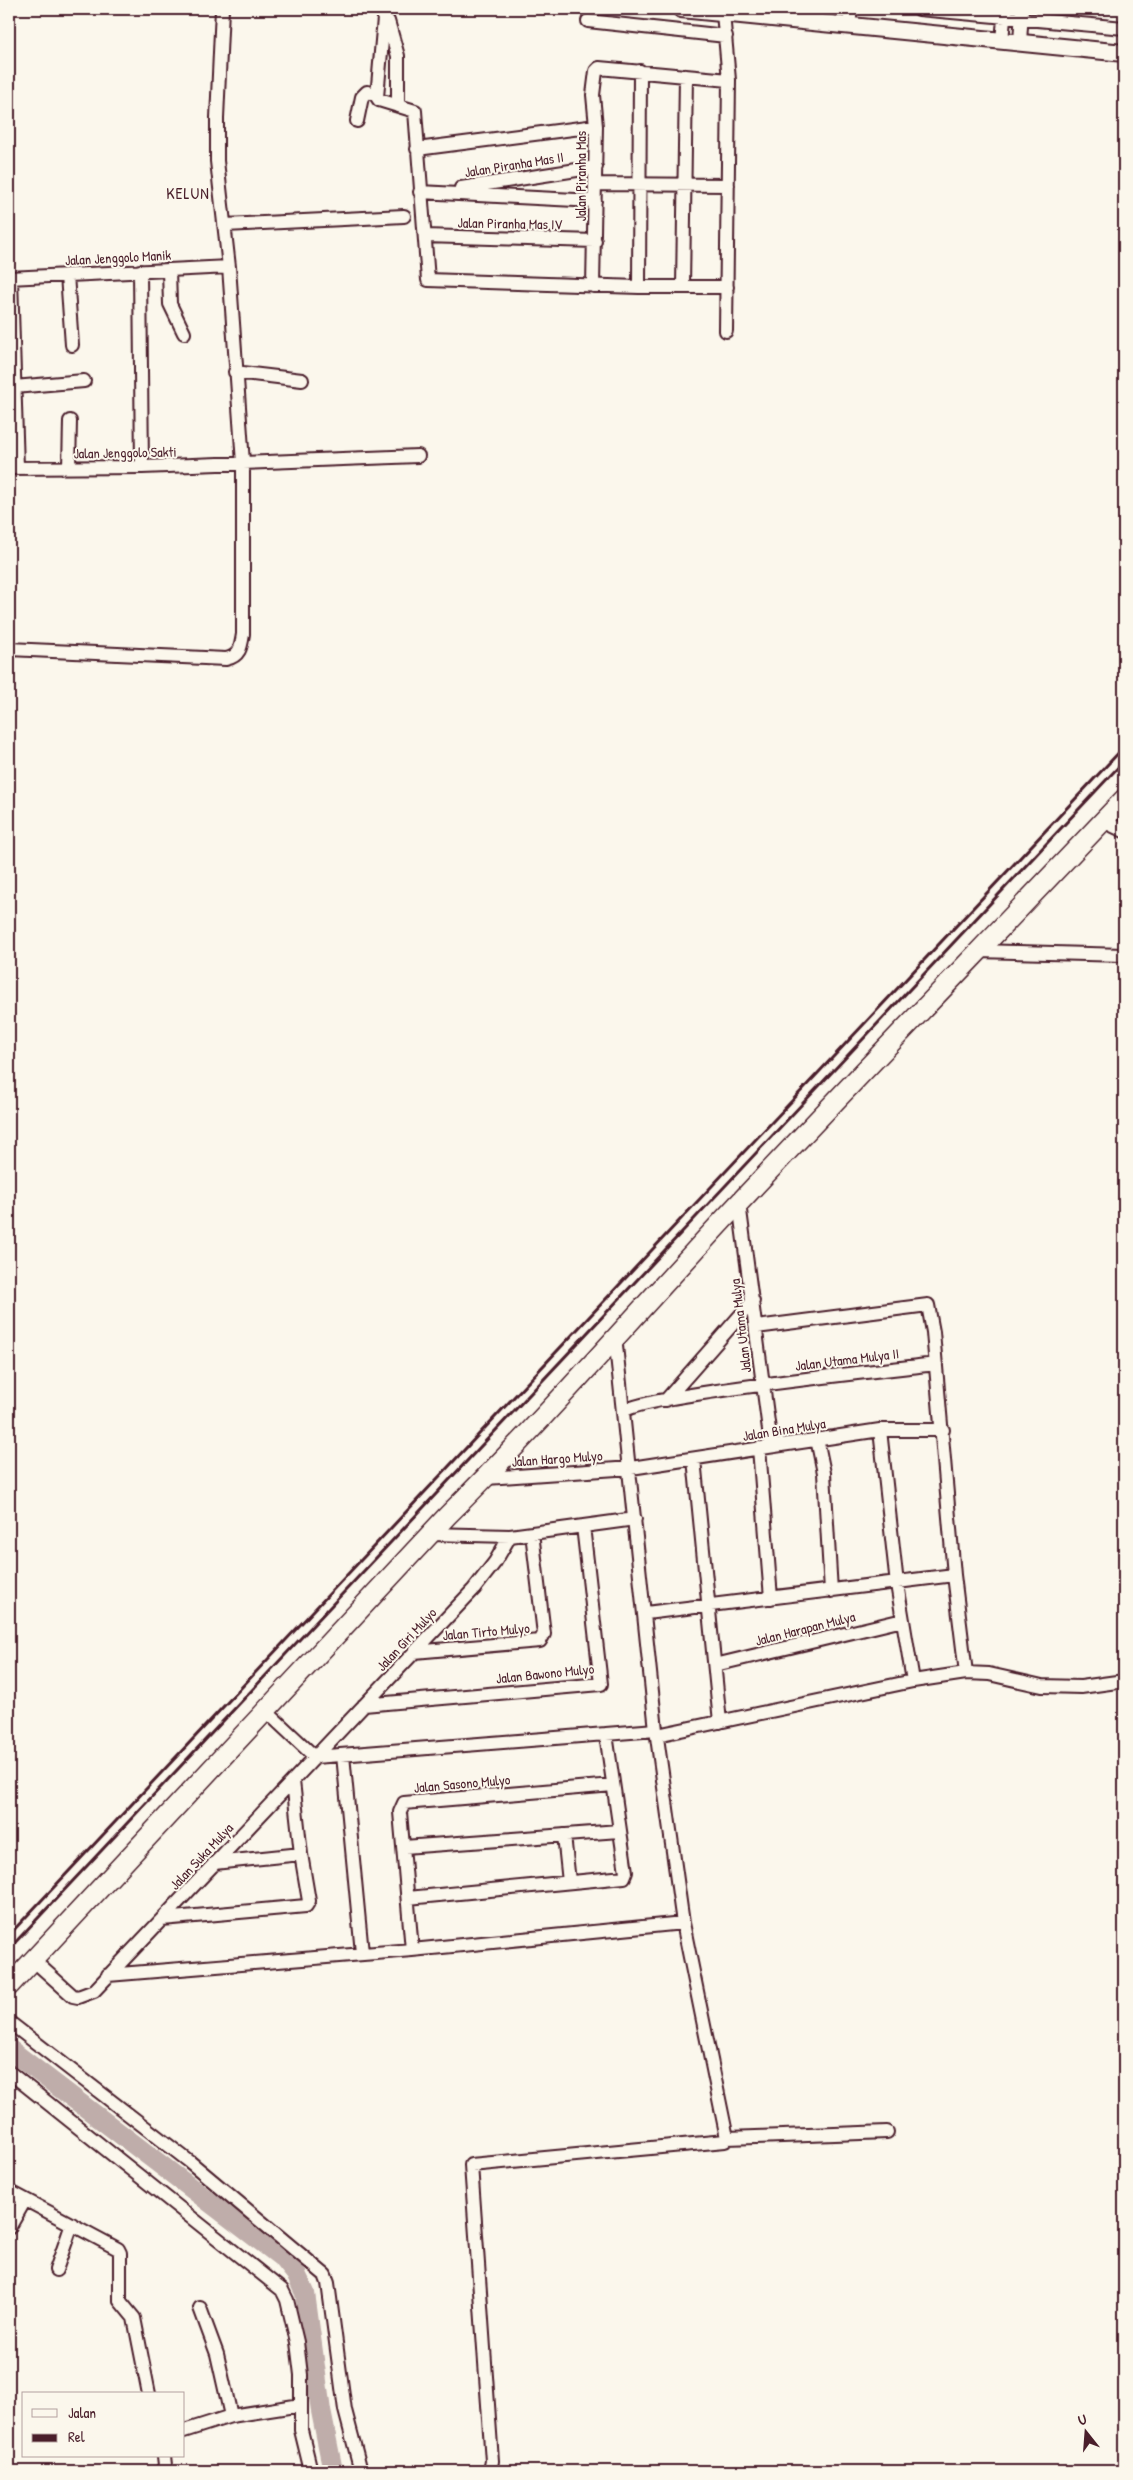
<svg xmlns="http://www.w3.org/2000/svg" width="1133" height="2480" font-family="'Patrick Hand',sans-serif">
  <rect width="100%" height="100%" fill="#fbf7ec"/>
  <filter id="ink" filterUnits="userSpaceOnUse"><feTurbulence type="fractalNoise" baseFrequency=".02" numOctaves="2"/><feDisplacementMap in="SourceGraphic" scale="10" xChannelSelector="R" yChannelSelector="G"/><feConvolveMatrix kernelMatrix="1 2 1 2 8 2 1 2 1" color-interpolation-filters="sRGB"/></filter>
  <g filter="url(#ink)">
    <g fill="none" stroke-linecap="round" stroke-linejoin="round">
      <path stroke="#bfadaa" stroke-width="20" d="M9 2049 284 2259 296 2274 305 2293 321 2411 333 2471"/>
      <defs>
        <path id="minor" d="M919 9 1124 28
          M723 13 729 80 726 331
          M588 21 726 36
          M849 25 851 9
          M1002 40 1005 9
          M1020 43 1022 9
          M398 105V56L388 21 384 18 377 97 379 100 415 111 428 280 639 287H727
          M357 121 362 97 367 92 377 94
          M417 149 596 126
          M595 184 728 185
          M461 188 596 167
          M420 192 595 201
          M225 225 404 216
          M425 236 595 241
          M169 270 170 304 184 333
          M140 271 142 467
          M67 275 72 345
          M9 278 229 267
          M11 278 17 468
          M593 286 596 126 593 95 596 71 599 68 729 80
          M639 287 640 71
          M683 287 686 76
          M235 372 302 380
          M14 387 84 381
          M9 468 142 467 418 456
          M69 468 70 421
          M9 649 226 659C240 656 241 647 243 634V463L229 267 217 161V118L222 9
          M1103 821 1124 831
          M978 951 1124 955
          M739 1203 771 1445
          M615 1336 623 1412
          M666 1400 753 1301
          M880 1430 897 1584 913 1681
          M817 1439 824 1473 831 1591
          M759 1448 771 1598
          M694 1459 720 1722
          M486 1478 631 1468 880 1430H943
          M430 1534 510 1536 635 1519
          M954 1575 966 1673
          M646 1613 954 1575 933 1332 928 1305 756 1327
          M414 1652 540 1641 544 1634 532 1533
          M715 1665 903 1620
          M364 1705 601 1684 583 1526
          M265 1710 315 1757 656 1730
          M657 1735 913 1681 966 1673 989 1674 1042 1686 1081 1687 1124 1681
          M343 1755 362 1953
          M564 1835 569 1882
          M404 1847 619 1831
          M214 1863 301 1854
          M408 1898 624 1877 626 1872 606 1734
          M162 1919 306 1906 309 1901 301 1854 293 1781
          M412 1950 400 1812 404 1803 613 1785
          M32 1959 73 1996 78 1997 94 1991 474 1589 495 1562 510 1536
          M108 1975 412 1950 683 1923
          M9 2022 190 2162 325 2275 328 2283 345 2410 361 2471
          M9 2072 282 2290 287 2300 297 2342 301 2375V2430L311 2471
          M727 2138 887 2132
          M9 2191 118 2249 120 2253V2301L134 2318 149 2394
          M9 2228 25 2200
          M56 2270 72 2224
          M200 2308 217 2354 231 2416
          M184 2431 231 2416 301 2405
          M162 2471 165 2465 164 2456
          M490 2471 492 2461 471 2165 725 2141 727 2138 683 1923 656 1730 623 1412C639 1395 896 1369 936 1364"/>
        <path id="tertiary" d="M681 9 1124 53"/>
        <path id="secondary" d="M9 1986 447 1516C543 1421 632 1318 724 1219 856 1078 991 939 1124 799"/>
      </defs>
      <use href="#minor" stroke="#4a1f2b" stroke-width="16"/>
      <use href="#tertiary" stroke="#4a1f2b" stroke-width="20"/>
      <use href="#secondary" stroke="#4a1f2b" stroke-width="22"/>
      <use href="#minor" stroke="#fbf7ec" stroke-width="12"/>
      <use href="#tertiary" stroke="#fbf7ec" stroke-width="16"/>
      <use href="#secondary" stroke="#fbf7ec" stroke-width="19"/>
      <path stroke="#4a1f2b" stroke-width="3" d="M9 1935 1124 747
        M9 1949 1124 761"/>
    </g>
  </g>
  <g text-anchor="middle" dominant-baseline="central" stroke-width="4" stroke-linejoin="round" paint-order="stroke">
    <g font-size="14" fill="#4a1f2b" stroke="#fbf7ec">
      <text transform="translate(514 164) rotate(-9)">Jalan Piranha Mas II</text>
      <text transform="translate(580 176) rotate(-90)">Jalan Piranha Mas</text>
      <text transform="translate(510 223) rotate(1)">Jalan Piranha Mas IV</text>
      <text transform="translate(118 257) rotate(-3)">Jalan Jenggolo Manik</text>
      <text transform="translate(125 452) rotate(-1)">Jalan Jenggolo Sakti</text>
      <text transform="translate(740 1326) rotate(-97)">Jalan Utama Mulya</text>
      <text transform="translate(847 1359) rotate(-7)">Jalan Utama Mulya II</text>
      <text transform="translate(784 1429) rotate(-9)">Jalan Bina Mulya</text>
      <text transform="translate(557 1458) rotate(-4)">Jalan Hargo Mulyo</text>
      <text transform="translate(805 1628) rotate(-14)">Jalan Harapan Mulya</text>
      <text transform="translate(486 1631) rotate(-5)">Jalan Tirto Mulyo</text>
      <text transform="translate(406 1639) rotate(-47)">Jalan Giri Mulyo</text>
      <text transform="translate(545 1673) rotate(-6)">Jalan Bawono Mulyo</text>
      <text transform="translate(462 1783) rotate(-5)">Jalan Sasono Mulyo</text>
      <text transform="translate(201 1856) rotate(-47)">Jalan Suka Mulya</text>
    </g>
    <g font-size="16" letter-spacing="1" fill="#4a1f2b" stroke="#fbf7ec">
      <text x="188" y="193">KELUN</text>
    </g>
  </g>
  <rect width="1133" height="2480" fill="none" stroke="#fbf7ec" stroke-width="30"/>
  <rect x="15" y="15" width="1103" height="2450" fill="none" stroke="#4a1f2b" stroke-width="2" filter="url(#ink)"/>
  <rect x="22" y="2392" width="162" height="65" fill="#fbf7ec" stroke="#b4a19f"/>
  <rect x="32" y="2409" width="25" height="8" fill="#fbf7ec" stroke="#b4a19f"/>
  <text x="68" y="2418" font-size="15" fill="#4a1f2b">Jalan</text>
  <rect x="32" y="2434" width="25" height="8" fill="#4a1f2b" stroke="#b4a19f"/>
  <text x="68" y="2442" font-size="15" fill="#4a1f2b">Rel</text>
  <g transform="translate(1086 2432) rotate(343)" stroke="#fbf7ec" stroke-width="4" paint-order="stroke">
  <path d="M0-4L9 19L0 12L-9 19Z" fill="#4a1f2b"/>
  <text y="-8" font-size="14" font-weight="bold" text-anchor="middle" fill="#4a1f2b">U</text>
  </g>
</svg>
